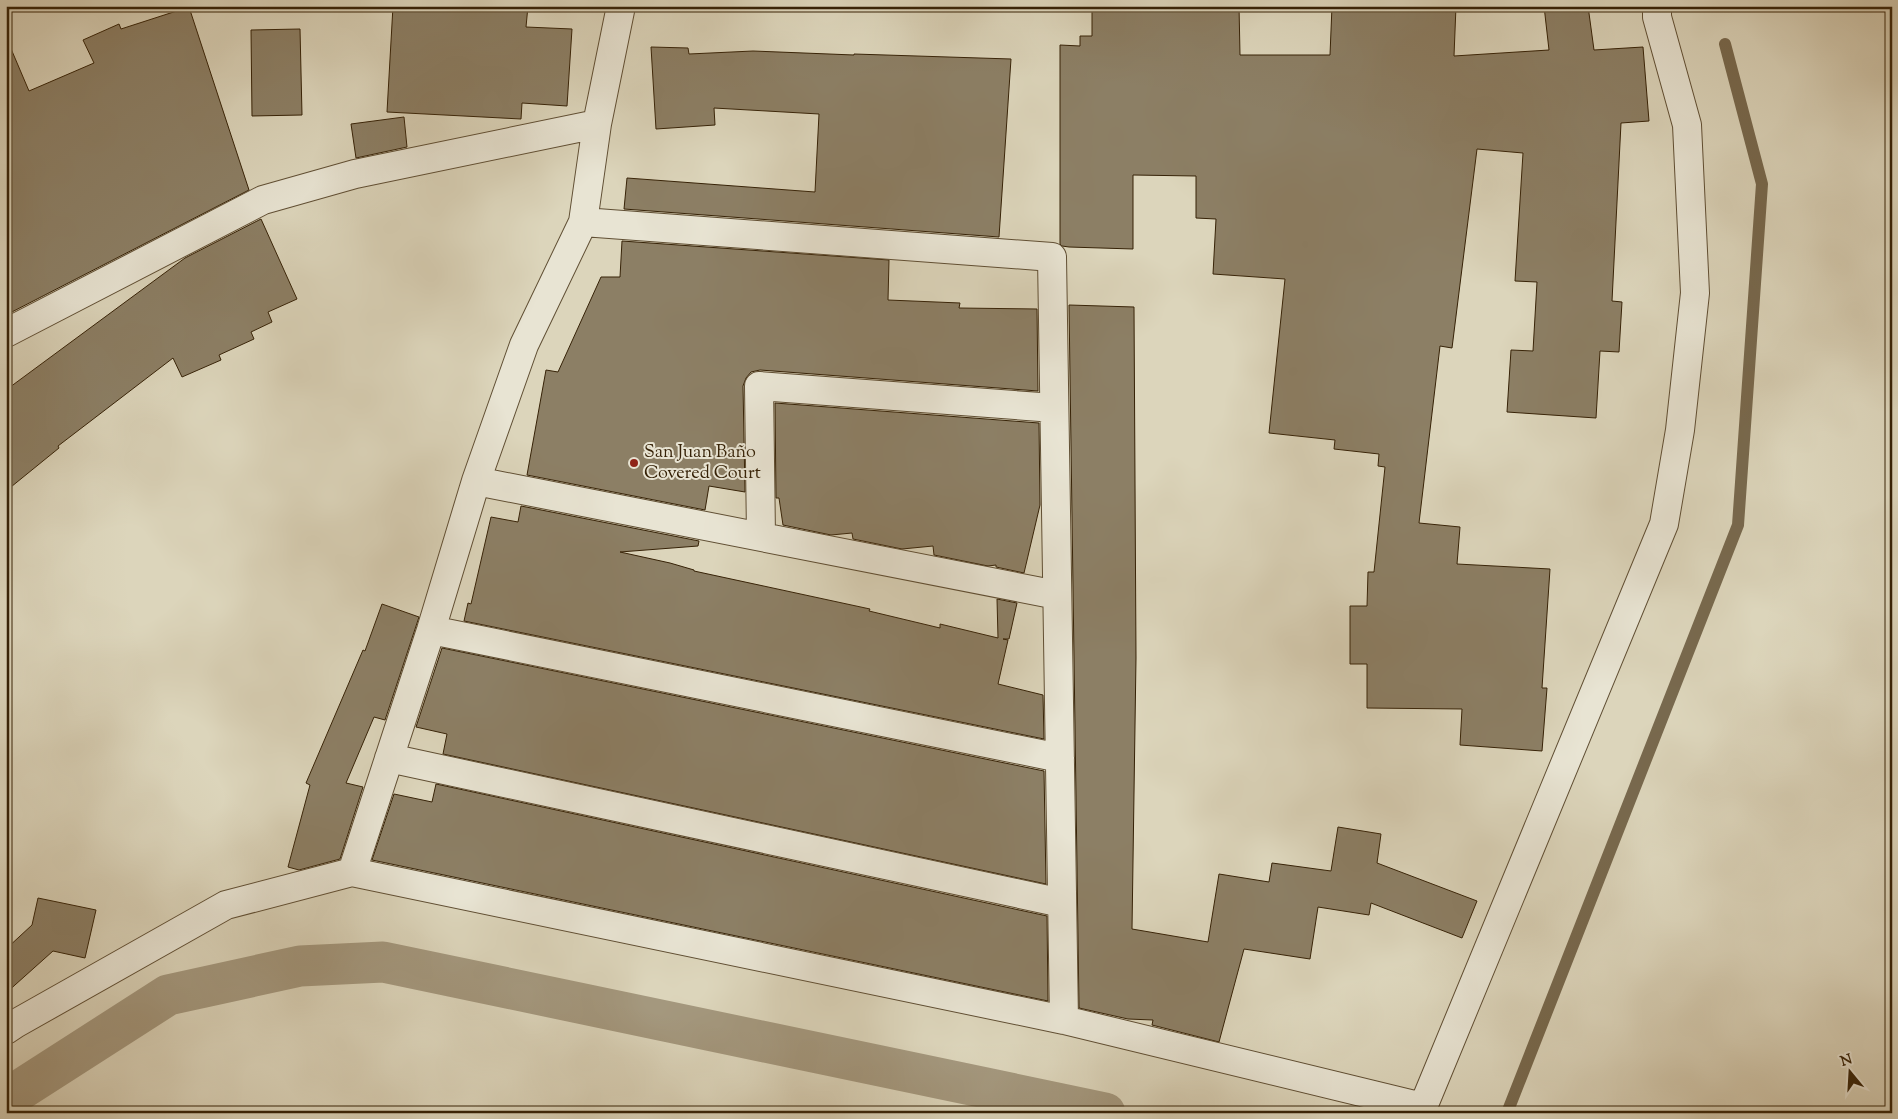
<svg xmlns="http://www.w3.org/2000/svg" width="1898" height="1119" font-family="'Sorts Mill Goudy',serif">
  <rect width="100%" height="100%" fill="#dcd5bb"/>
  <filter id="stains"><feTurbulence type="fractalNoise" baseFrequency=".004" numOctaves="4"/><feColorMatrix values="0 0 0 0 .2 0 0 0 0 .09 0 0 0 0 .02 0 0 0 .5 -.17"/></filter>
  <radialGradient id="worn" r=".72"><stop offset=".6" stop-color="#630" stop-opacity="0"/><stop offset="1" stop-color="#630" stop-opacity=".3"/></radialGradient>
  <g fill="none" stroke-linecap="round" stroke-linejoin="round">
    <path stroke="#78694e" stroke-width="12" d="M1507 1113 1738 525 1762 184 1725 44"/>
    <path stroke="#a4987e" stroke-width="41" d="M6 1099 168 995 300 966 383 962 1105 1113"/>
  </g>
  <path fill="#8c7f65" stroke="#362207" d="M393 6H528L526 27 572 29 567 106 522 103 521 119 387 112Z
    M1092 6H1239L1240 55H1330L1332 6H1456L1454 56 1549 50 1544 6H1588L1594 50 1643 47 1649 121 1621 123 1612 301 1622 302 1619 352 1600 351 1596 418 1507 412 1511 350 1533 351 1537 282 1515 281 1523 153 1477 149 1452 348 1440 346 1419 523 1460 527 1457 564 1550 569 1542 688H1547L1542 751 1460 745 1462 709 1367 708V664H1350V606H1367L1368 572H1374L1385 467 1378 466 1379 454 1334 449 1335 440 1269 433 1285 279 1213 274 1216 219 1196 218V176L1133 175V249L1069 247 1062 246 1060 244V45L1080 46V36H1092Z
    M189 7 249 190 6 315V37L29 91 94 63 83 40 119 24 121 29Z
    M300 29 302 115 252 116 251 30Z
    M651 47 688 48 689 54 753 51 854 55V54L1011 59 999 237 624 209 627 178 815 192 819 114 714 108 715 125 656 129Z
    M404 117 407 147 356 158 351 124Z
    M261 219 297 299 268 312 272 322 251 332 254 339 219 355 221 360 182 377 173 358 58 446 59 448 6 491V390L185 258Z
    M622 241 889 260 888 300 960 303 959 308 1037 309 1038 391 760 370 751 372 746 378 743 386 745 492 709 486 705 510 527 475 546 370 558 372 601 277H620Z
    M1069 305 1134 307 1136 658 1132 929 1208 942 1219 874 1269 882 1272 863 1331 871 1338 827 1381 834 1377 863 1477 901 1462 938 1371 903 1369 915 1318 907 1310 959 1244 949 1219 1042 1152 1025 1153 1020 1128 1019 1079 1008Z
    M775 403 1039 423 1040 505 1024 573 996 567V565L988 566 934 555 933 546 902 549 853 539 852 533 831 535 783 525 779 498H776Z
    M521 506 699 541 698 546 620 552 670 563 694 570V571L870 609 869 611 940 628V624L998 638 997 599 1017 603 1009 639H1003L1008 640 998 684 1043 695 1044 739 464 621 468 603 471 604 491 517 518 522Z
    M382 604 419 617 385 720 374 717 346 783 363 787 340 859 299 870 288 867 310 785 306 783 363 650 365 651Z
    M442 648 1044 771 1046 884 443 754 447 734 416 727Z
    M436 784 1047 916 1048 1001 372 860 394 794 432 802Z
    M38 898 96 910 85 958 53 951 6 993V949L32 925Z"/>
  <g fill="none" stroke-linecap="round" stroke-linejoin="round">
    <defs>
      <path id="minor" d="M583 222 1052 257 1064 1020
        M6 333 263 200 355 174 597 124
        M476 481 1057 595
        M761 536 759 386 1054 408
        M431 630 1060 758
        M389 758 1062 903
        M352 872 431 630 476 481 524 345 583 222 597 124 621 6
        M6 1030 15 1024 226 905 352 872 1064 1020 1423 1107
        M1423 1113V1107L1664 524 1680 430 1695 293 1687 125 1657 17V6"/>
    </defs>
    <use href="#minor" stroke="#604f34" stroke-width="30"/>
    <use href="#minor" stroke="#e8e4d3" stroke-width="28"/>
  </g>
  <circle fill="#8f2418" stroke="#e8e4d3" stroke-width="2" cx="634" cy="463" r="5"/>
  <g text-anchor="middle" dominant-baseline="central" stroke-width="4" stroke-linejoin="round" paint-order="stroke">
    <g font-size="18" fill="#362207" stroke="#e8e4d3" text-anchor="start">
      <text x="644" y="453">San Juan Baño<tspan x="644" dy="21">Covered Court</tspan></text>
    </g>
  </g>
  <rect width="1898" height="1119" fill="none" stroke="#dcd5bb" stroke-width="25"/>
  <rect x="8" y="8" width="1883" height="1104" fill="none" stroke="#362207" stroke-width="2.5"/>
  <rect x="12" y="12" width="1873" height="1094" fill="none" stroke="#362207"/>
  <g transform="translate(1850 1072) rotate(342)" stroke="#e8e4d3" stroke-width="4" paint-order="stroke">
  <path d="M0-4L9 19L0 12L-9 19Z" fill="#362207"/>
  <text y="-8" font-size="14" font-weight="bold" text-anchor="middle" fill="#362207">N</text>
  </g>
  <rect width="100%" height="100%" filter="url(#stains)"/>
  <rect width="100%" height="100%" fill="url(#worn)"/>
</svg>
